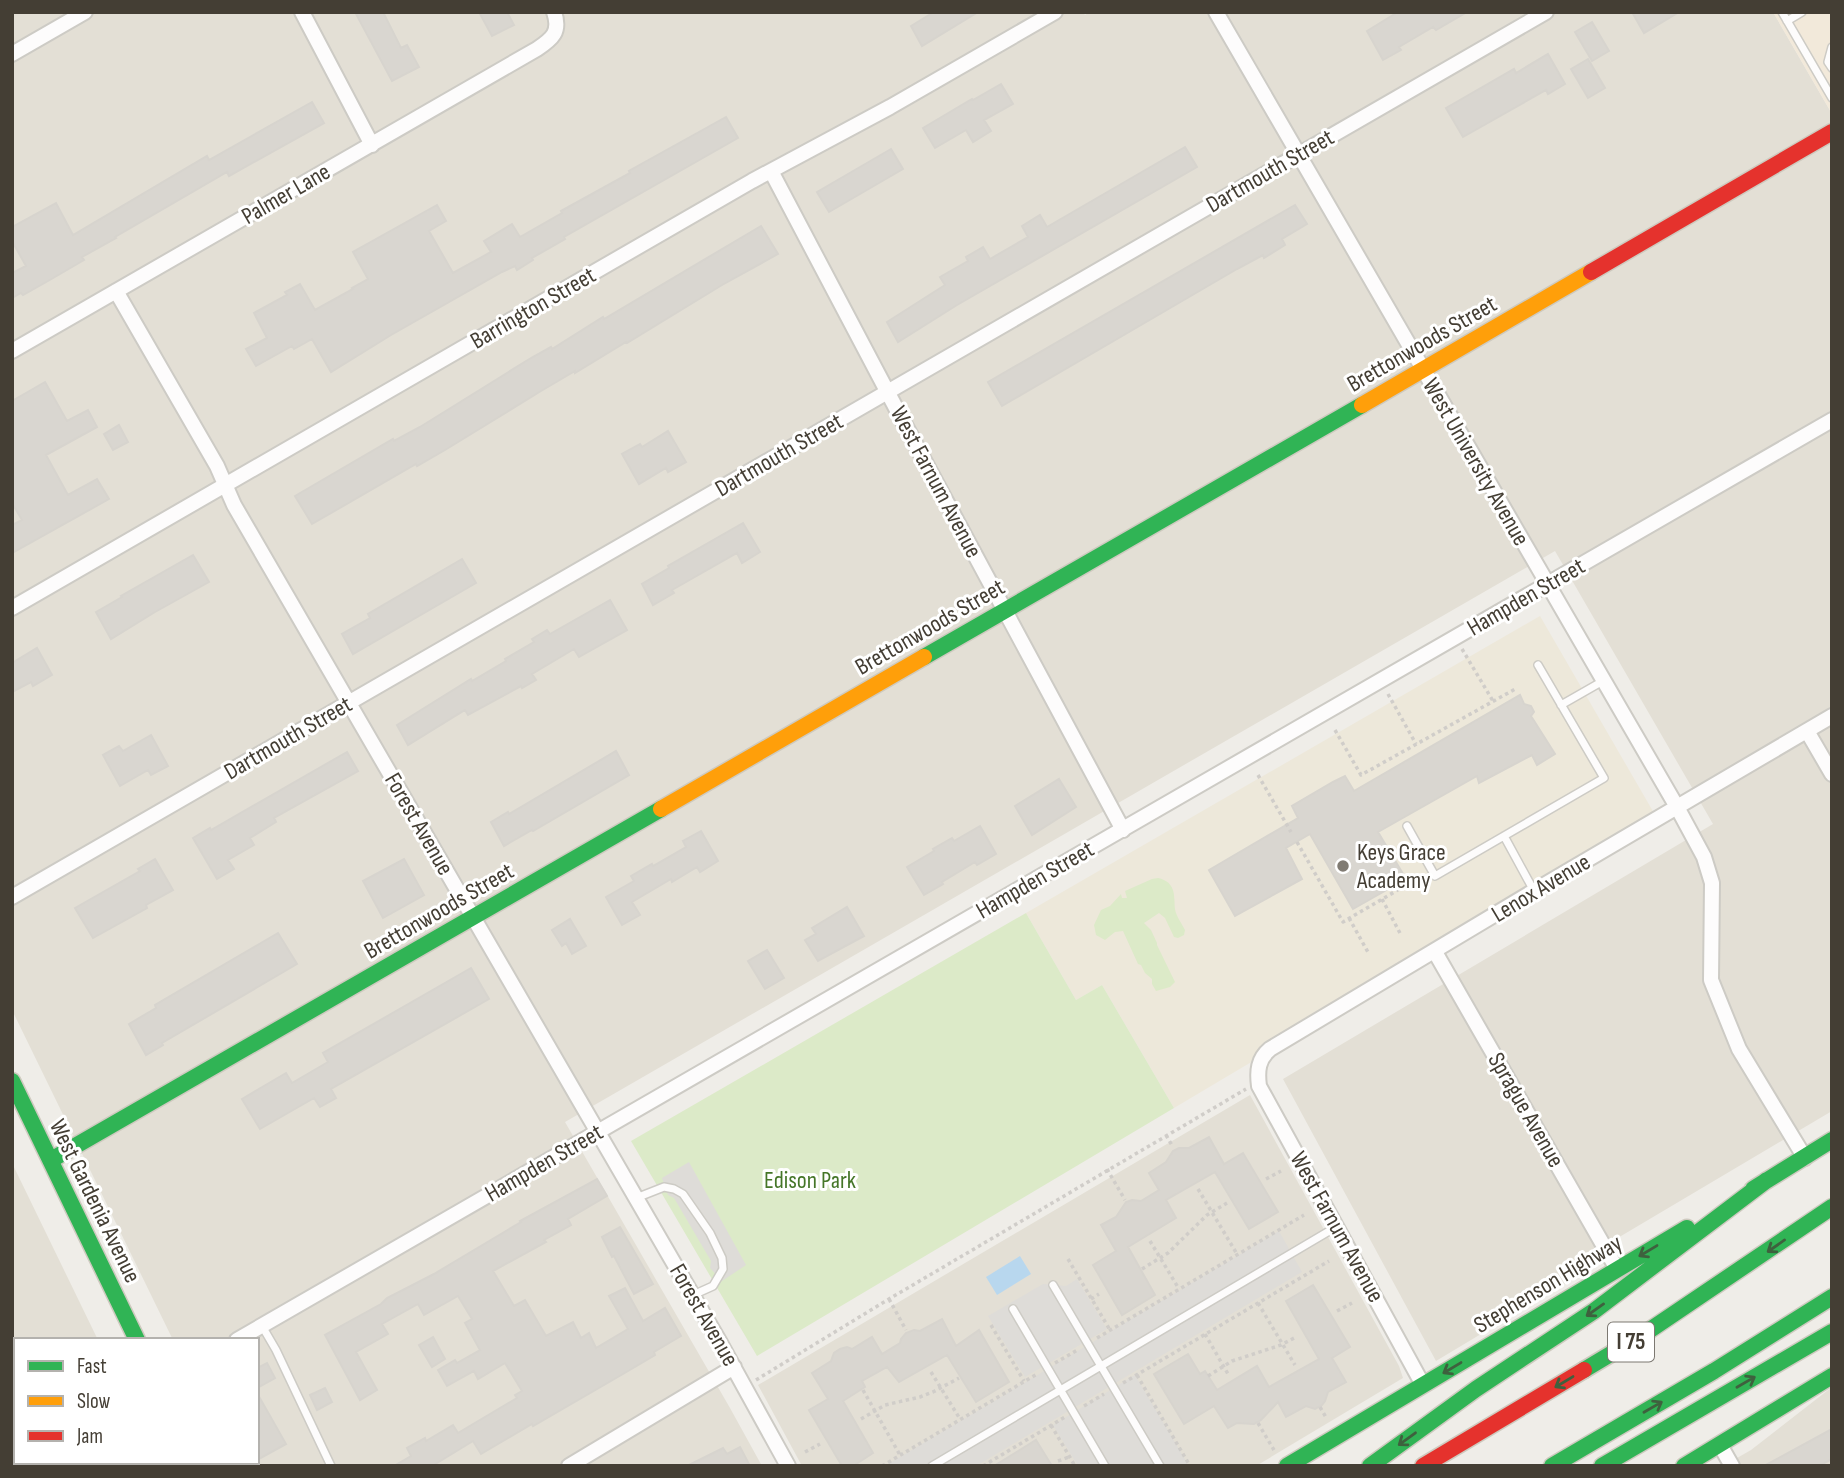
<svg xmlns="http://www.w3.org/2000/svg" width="1844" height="1478" font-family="'Sofia Sans Condensed',sans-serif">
  <rect width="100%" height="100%" fill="#efede8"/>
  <path fill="#e3dfd5" d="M12 12H1083L1085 15 1089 12H1773L1832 114V1111L1589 1255 1587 1260 1591 1268 1436 1361 1283 1079 1713 824 1555 551 565 1122 730 1408 762 1466H234L232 1462H257V1340H173L12 1010Z
    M1250 1095 1399 1366 1403 1378 1256 1466H802L758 1385Z
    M12 1163 98 1340H16V1462H158L160 1466H12Z
    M1832 1387V1466H1723L1751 1450Z"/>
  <path fill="#f2e9da" d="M1773 12H1832V114L1828 107Z"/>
  <path fill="#ede8da" d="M1540 616 1658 820 1174 1108 1102 985 1076 1000 1026 913Z"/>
  <path fill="#dceac8" d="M1158 878C1176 882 1174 895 1175 909 1176 916 1182 924 1185 930L1184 935 1178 938 1174 937 1165 918 1159 913 1144 923 1151 930 1157 943V945L1175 982 1170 987 1156 991 1152 984V979L1145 973 1141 965 1138 964 1123 931 1115 932 1105 940 1096 935 1094 925 1101 910 1110 906 1121 894 1122 898H1127L1125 891 1152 879Z
    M1026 913 1076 1000 1102 985 1174 1108 757 1356 631 1141Z"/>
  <path fill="#dedcd8" d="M689 1162 746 1265 722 1281 710 1268 711 1261 674 1198 668 1195 662 1178Z
    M1279 1231 1302 1272 976 1466H885Z
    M1077 1279 1107 1329 1025 1377 988 1316 1043 1284 1066 1286Z
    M1135 1375 1189 1466H1078L1053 1425Z"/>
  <path fill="#b8d7ee" d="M1020 1256 1031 1274 997 1295 986 1277Z"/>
  <path fill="#d9d6d0" stroke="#d7d4ce" stroke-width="2" d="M355 12H383L401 48 407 45 419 67 392 81Z
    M479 12H507L514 25 492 36Z
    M934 12H978L922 46 911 26Z
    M1398 12H1467L1436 30 1433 27 1399 47 1401 50 1383 60 1367 31Z
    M1632 12H1679L1644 33Z
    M1592 22 1609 51 1592 61 1575 32Z
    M1548 54 1565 84 1548 94 1546 90 1463 137 1446 108 1514 69 1516 73Z
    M1588 59 1605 88 1588 98 1571 69Z
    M1001 84 1013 104 984 120 991 131 973 142 966 130 935 148 923 128 972 99 973 100Z
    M312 102 324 123 229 176 227 172 115 237 116 238 82 257 84 260 48 281 23 295 21 293 12 298V273L26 266 12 241V227L56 203 73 235 207 156 209 160Z
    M726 117 738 138 564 237 565 239 532 258 533 260 517 270 515 266 502 272 391 335 331 372 312 339 294 349 292 346 256 366 246 349 267 338 254 313 287 295 285 292 300 284 315 310 353 289 352 288 368 279 353 252 437 205 446 221 429 231 453 273 491 252 484 241 512 224 520 237 562 213 561 211 630 173 629 171Z
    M1185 147 1197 167 957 305 898 342 887 322 945 285 940 277 968 261 966 257 983 247 990 259 1028 237 1022 226 1040 215 1047 227Z
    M891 149 903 169 829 212 817 192Z
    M1295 205 1307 224 1282 239 1285 245 1264 258 1263 255 1237 269 1002 406 988 382Z
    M761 226 778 254 722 285 627 343 626 342 575 373V371L541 391 445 450 417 466 416 464 312 524 295 496 393 439 394 441 420 427 531 358 551 347 552 349 603 317 604 319Z
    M45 382 67 421 88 410 97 427 46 455 68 495 97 479 109 499 12 553V525L22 520 12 503V401Z
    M119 425 128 442 113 450 104 434Z
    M668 431 686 462 668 472 666 468 639 484 622 454 640 444 642 447Z
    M743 523 760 552 742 563 737 553 672 590 674 593 653 605 642 584 669 568 668 566Z
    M193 555 209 582 155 612 111 639 96 612 122 597 121 596Z
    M462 559 476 583 353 654 342 634 370 618 368 614Z
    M610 600 627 630 579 657 574 649 532 674 536 680 522 688 521 686 468 715 465 710 408 745 397 725 471 679 472 681 506 661 505 659 534 642 532 639 547 630 550 634Z
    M37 648 52 675 33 686 31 682 12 692V663Z
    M1520 695 1524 704 1531 706 1534 712 1531 716 1555 754 1537 765 1532 755 1479 783 1477 776 1378 832 1406 879 1353 909 1310 834 1286 848 1302 879 1235 916 1209 870 1298 818 1292 806 1333 782 1345 776 1354 791Z
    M151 735 168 766 151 775 148 770 120 786 103 755 119 746 123 751Z
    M616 751 629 775 533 831 532 830 504 846 491 822 508 812 509 814Z
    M347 752 358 771 274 818 276 822 250 838 254 845 228 860 234 869 217 879 193 838 210 828 211 830Z
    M1059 779 1076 807 1032 835 1015 806Z
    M980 826 996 854 977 865 975 862 942 882 943 884 924 895 907 867 934 851 933 849 952 838 954 841Z
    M701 831 718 861 700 872 697 867 672 882 671 879 632 902 640 915 622 925 606 897 634 881 631 876 652 864 653 866 686 847 683 841Z
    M155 859 173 890 146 905 147 908 93 938 75 908 140 871 138 869Z
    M404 859 424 895 383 918 363 881Z
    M847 907 864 936 818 961 805 940 816 934 812 928Z
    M570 919 586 946 572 954 566 943 562 946 552 930Z
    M278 933 297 964 162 1043 163 1045 146 1055 129 1024 156 1008 155 1005Z
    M767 950 784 978 765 989 748 961Z
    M471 968 489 999 331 1089 336 1098 320 1107 314 1098 260 1129 242 1099 286 1073 292 1083 328 1062 323 1053Z
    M1209 1137 1224 1164 1243 1153 1278 1212 1249 1229 1215 1172 1166 1200 1176 1218 1128 1247 1155 1295 1122 1315 1093 1265 1116 1251 1101 1225 1116 1217 1126 1202 1132 1200 1141 1201 1159 1190 1149 1173 1166 1162 1173 1151 1179 1148H1189Z
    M597 1179 607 1196 568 1219 571 1225 544 1240 546 1242 493 1271 514 1306 525 1300 546 1336 573 1322 581 1338 589 1333 596 1348 628 1329 609 1296 625 1288 643 1321 665 1308 681 1336 654 1352 655 1355 623 1374 533 1426 532 1424 481 1454 473 1441 432 1466H394L411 1456 407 1448 425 1438 426 1441 453 1425 458 1433 517 1398 515 1395 522 1391 505 1363 478 1379 474 1371 447 1386 438 1370 455 1360 457 1363 480 1350 465 1323 472 1319 458 1296 424 1315 418 1304 382 1324 388 1334 356 1352 377 1390 360 1400 325 1335 381 1304 387 1298 434 1274 521 1222 520 1221Z
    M620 1227 653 1284 634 1294 614 1256 612 1257 602 1237Z
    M1313 1285 1350 1347 1332 1358 1346 1382 1328 1392 1325 1401 1322 1405 1315 1409 1306 1406 1286 1417 1278 1402 1261 1420 1254 1424 1237 1423 1228 1428 1214 1406 1184 1424 1154 1374 1188 1354 1200 1374 1205 1371 1217 1390 1257 1366 1269 1387 1319 1359 1286 1301Z
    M942 1319 956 1346 979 1330 1009 1382 976 1402 947 1355 899 1382 887 1367 862 1381 865 1387 843 1401 873 1453 853 1466H842L809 1410 828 1399 812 1373 831 1361 834 1353 840 1349 847 1347 852 1349 872 1337 882 1354 900 1343 901 1339 906 1333 914 1330 920 1331Z
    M433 1337 445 1359 432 1367 419 1345Z
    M267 1363 275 1378 257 1388V1368Z
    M325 1388 332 1402 317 1410 310 1395Z
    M257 1393 286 1444 257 1460Z
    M1832 1429V1459L1819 1466H1764Z
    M1036 1440 1052 1466H994Z
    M740 1447 750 1466H687L723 1448 727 1454Z"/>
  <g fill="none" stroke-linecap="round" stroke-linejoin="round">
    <defs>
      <path id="lane" d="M1782 12 1832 98
        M1787 21 1802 12
        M1832 47 1828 62 1832 68
        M1561 705 1603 681
        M1407 826 1435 876 1604 778 1538 665
        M1504 836 1534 891
        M636 1198 664 1187 674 1189 683 1194 710 1233 722 1258 723 1269 713 1286 693 1295
        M1053 1285 1160 1466
        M1013 1309 1105 1466
        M262 1326 276 1350 331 1466
        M932 1466 1336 1227"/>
      <path id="street" d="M302 12 372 145
        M1216 12 1677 807 1704 857 1712 883 1711 980 1739 1049 1805 1158
        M12 54 85 12
        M771 171 897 410 1123 830
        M116 291 217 466 234 505 719 1341 788 1466
        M12 351 537 49C552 39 561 32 554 12
        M12 608 752 181 890 107 1055 12
        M1807 731 1832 774
        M12 897 1546 12
        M1435 952 1617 1269
        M237 1340 1832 420
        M1423 1385 1259 1086C1257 1071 1258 1059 1270 1049L1534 891 1832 716
        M1720 1445 1732 1466
        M128 1466 134 1462
        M569 1466 734 1367"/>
      <path id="fast" d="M924 657 1362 405
        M12 1081 137 1340
        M51 1160 661 809
        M1753 1189 1832 1140
        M1584 1370 1644 1334 1832 1207
        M1287 1466 1687 1228
        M1370 1466 1476 1389 1594 1311 1767 1180
        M1552 1466 1714 1371 1832 1297
        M1602 1466 1832 1332
        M1684 1466 1832 1376"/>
      <path id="slow" d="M1362 405 1591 272
        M661 809 924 657
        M197 1462 199 1466"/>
      <path id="jam" d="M1591 272 1832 132
        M1423 1466 1584 1370"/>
    </defs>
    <use href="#lane" stroke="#cdcbc5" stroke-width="10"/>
    <use href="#street" stroke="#cdcbc5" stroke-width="18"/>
    <use href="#fast" stroke="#cecabf" stroke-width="19"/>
    <use href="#slow" stroke="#cecabf" stroke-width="19"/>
    <use href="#jam" stroke="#cecabf" stroke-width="19"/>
    <path stroke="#d0cdc9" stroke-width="3.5" stroke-dasharray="3.5 3.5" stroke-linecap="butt" d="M1462 649 1493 701
      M1388 694 1416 744
      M1335 730 1361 775 1517 688
      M1258 775 1291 832
      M1297 842 1343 922 1408 884
      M1382 899 1401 935
      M1349 918 1369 954
      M1166 1135 1173 1147
      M1107 1169 1125 1200
      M1266 1179 1281 1171
      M1198 1189 1237 1254
      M1150 1241 1179 1289
      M1068 1259 1110 1330
      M1142 1269 1168 1253 1207 1215 1227 1203
      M889 1299 906 1330
      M1091 1299 1099 1294
      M1258 1303 1295 1365
      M1337 1311 1352 1303
      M991 1325 1024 1381
      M1205 1334 1228 1374
      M1097 1338 1304 1215
      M1055 1363 1079 1349
      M931 1372 960 1419
      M1137 1375 1190 1466
      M1208 1376 1232 1361 1281 1345 1296 1337
      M756 1380 889 1299 1246 1089
      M1123 1383 1329 1261
      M863 1390 900 1455
      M1084 1406 1104 1394
      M1320 1407 1327 1419
      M861 1419 885 1405 920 1397 933 1392 959 1378
      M1258 1423 1274 1450
      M1051 1425 1075 1466
      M805 1452 820 1444
      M1058 1461 1069 1457
      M882 1466 1037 1374
      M983 1466 1065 1417"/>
    <use href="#lane" stroke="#fdfcfc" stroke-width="7"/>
    <use href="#street" stroke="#fdfcfc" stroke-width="14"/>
    <use href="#fast" stroke="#30b455" stroke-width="16"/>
    <use href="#slow" stroke="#ff9f0a" stroke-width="16"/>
    <use href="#jam" stroke="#e5322d" stroke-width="16"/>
  </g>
  <defs><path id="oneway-shaft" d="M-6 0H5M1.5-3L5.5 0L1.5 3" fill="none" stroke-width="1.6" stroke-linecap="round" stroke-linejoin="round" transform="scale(1.75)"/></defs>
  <g stroke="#3e613e">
    <use href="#oneway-shaft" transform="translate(1776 1246) rotate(145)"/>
    <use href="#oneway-shaft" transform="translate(1648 1251) rotate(149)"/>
    <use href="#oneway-shaft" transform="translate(1595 1310) rotate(145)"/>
    <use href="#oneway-shaft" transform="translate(1452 1368) rotate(149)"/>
    <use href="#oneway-shaft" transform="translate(1564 1382) rotate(149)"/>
    <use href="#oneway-shaft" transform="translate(1746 1382) rotate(-30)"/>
    <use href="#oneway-shaft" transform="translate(1653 1407) rotate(-30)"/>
    <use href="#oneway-shaft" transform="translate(1407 1439) rotate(144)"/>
  </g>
  <circle fill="#807b73" stroke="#fff" stroke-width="2.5" cx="1343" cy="866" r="7"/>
  <g text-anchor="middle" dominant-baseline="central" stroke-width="6" stroke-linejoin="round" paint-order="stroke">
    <rect fill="#fff" stroke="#7c7871" stroke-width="2" x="1608" y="1322.5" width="46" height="39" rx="5"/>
    <g font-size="23" font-weight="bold" fill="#443e34">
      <text x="1631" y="1342">I 75</text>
    </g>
    <g font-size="24" fill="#443e34" stroke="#fff">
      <text transform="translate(1270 171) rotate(-30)">Dartmouth Street</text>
      <text transform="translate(286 194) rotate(-30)">Palmer Lane</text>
      <text transform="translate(533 308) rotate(-30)">Barrington Street</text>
      <text transform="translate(1422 344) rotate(-30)">Brettonwoods Street</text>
      <text transform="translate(779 455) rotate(-30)">Dartmouth Street</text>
      <text transform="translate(1476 462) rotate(60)">West University Avenue</text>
      <text transform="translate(936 482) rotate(62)">West Farnum Avenue</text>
      <text transform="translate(1526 597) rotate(-30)">Hampden Street</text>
      <text transform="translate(930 627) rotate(-30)">Brettonwoods Street</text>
      <text transform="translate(288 738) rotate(-30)">Dartmouth Street</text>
      <text transform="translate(419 824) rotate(60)">Forest Avenue</text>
      <text transform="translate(1035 880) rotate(-30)">Hampden Street</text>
      <text transform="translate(1541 888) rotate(-31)">Lenox Avenue</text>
      <text transform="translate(439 911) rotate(-30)">Brettonwoods Street</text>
      <text transform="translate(1526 1110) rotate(60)">Sprague Avenue</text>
      <text transform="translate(544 1163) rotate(-30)">Hampden Street</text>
      <text transform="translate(95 1201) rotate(64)">West Gardenia Avenue</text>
      <text transform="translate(1337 1227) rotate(61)">West Farnum Avenue</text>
      <text transform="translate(1548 1284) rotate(-31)">Stephenson Highway</text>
      <text transform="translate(704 1315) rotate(60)">Forest Avenue</text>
    </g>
    <g font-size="24" fill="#443e34" stroke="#fff" text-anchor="start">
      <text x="1357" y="852">Keys Grace<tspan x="1357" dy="28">Academy</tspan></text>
    </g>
    <g font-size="24" fill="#457628" stroke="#fff">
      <text x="810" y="1180">Edison Park</text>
    </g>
  </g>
  <rect width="1844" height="1478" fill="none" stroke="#443e34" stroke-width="28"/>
  <rect x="14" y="1338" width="245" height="126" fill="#ffffff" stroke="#b4b2ae" stroke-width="2"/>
  <rect x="28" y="1361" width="35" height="10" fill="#30b455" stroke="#b4b2ae" stroke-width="2"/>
  <text x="77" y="1373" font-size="21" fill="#443e34">Fast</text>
  <rect x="28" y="1396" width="35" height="10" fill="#ff9f0a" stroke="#b4b2ae" stroke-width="2"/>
  <text x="77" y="1408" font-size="21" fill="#443e34">Slow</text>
  <rect x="28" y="1431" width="35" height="10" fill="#e5322d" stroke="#b4b2ae" stroke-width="2"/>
  <text x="77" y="1443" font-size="21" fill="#443e34">Jam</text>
</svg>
